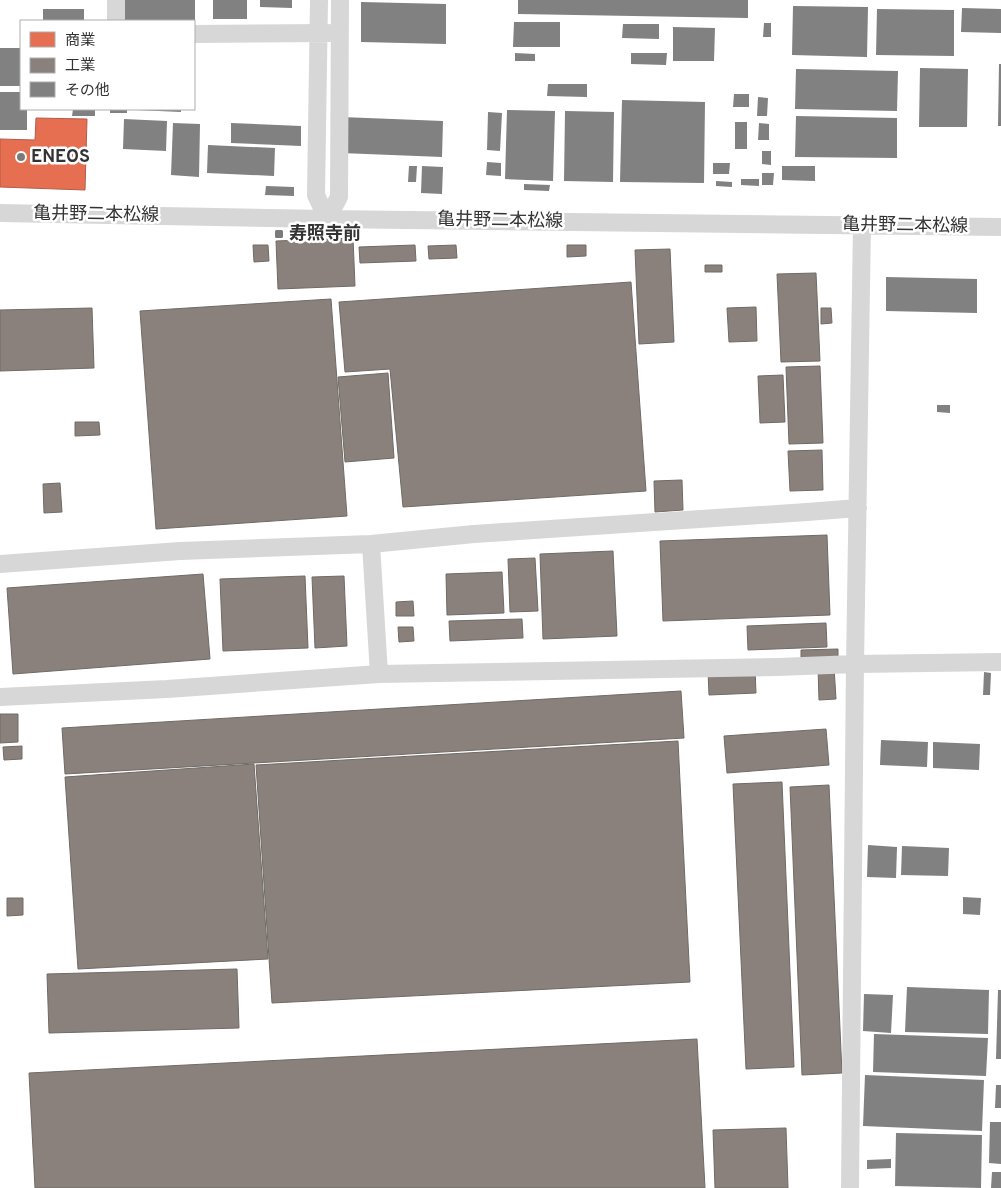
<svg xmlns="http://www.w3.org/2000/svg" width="1001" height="1188" font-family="Overpass,'Noto Sans JP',sans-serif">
  <rect width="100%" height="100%" fill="#fff"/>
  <path fill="#e76f51" stroke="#b15d48" d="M36 118 87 119 85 190 0 187V139L35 140Z"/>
  <path fill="#8a817c" stroke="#706a66" d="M353 238 355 286 278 289 276 241Z
    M253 245H268L269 261 254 262Z
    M415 245 416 261 360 263 359 247Z
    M456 245 457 258 429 259 428 246Z
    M567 245H586V256L567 257Z
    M670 249 674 342 639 344 635 250Z
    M705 265H722V272H705Z
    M816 273 820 361 781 362 777 274Z
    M631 282 646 491 403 507 390 369 345 372 339 302Z
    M331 299 347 516 156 529 140 311Z
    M756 307 757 341 729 342 727 308Z
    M92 308 94 368 0 371V310Z
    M821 308H831L832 323 821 324Z
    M820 366 823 443 789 444 786 367Z
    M388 373 394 458 345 462 338 377Z
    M783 375 785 422 760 423 758 376Z
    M75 422H99L100 435 75 436Z
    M822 450 823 490 790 491 788 451Z
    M682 480 683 510 655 512 654 481Z
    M60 483 62 512 44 513 43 484Z
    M827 535 830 615 663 621 660 541Z
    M613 551 617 636 543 639 540 554Z
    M535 558 538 611 510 612 508 559Z
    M502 572 504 613 447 615 446 574Z
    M203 574 210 659 13 674 7 588Z
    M305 576 308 648 223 651 220 579Z
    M344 576 347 646 315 648 312 577Z
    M413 601 414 616H396V602Z
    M522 619 523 638 450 641 449 621Z
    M826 623 827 647 748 650 747 626Z
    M398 627H413L414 641 399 642Z
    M838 649V662L801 664V650Z
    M818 667H834L836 699 819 700Z
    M755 669 756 693 709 695 708 671Z
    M681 691 684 738 65 774 62 728Z
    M0 714H18V742L0 743Z
    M826 729 829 765 727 773 724 736Z
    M678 741 690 982 272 1003 256 765Z
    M22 746V759L4 760 3 747Z
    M254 764 268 959 78 969 65 777Z
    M782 782 794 1067 746 1069 733 784Z
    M829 785 842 1073 802 1075 790 787Z
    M7 898H23V915L7 916Z
    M237 969 239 1028 49 1033 47 974Z
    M697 1039 705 1188H35L29 1073Z
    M786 1128 788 1188H715L713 1130Z"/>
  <path fill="#818181" d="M120 0H195V21L120 20Z
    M213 0H247V19H213Z
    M260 0H292V8L260 7Z
    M518 0H748V18L518 14Z
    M361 2 446 4V44L361 42Z
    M793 6 868 7 867 57 792 55Z
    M962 8 1001 9V33L961 32Z
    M43 9H84V21H43Z
    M877 9 954 10V56L876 55Z
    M514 22H560V47H513Z
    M764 23H771V37H763Z
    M623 24H659V39L622 38Z
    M673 27 715 28 714 61H673Z
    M0 48H21V86H0Z
    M515 53 535 54V61H515Z
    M631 53H667L666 65 631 64Z
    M999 64H1001V126H998Z
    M920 68 968 69 967 127H919Z
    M796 69 898 71 897 111 795 109Z
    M548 84H587V97L547 96Z
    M0 92H21V109H27V130H0Z
    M734 94H749V107H733Z
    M758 97 768 98 767 116H757Z
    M622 100 705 102 704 183 620 182Z
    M73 109H95V116H72Z
    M110 109H127V113H110Z
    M136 109H181V112L136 110Z
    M507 110 555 111 553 181 505 179Z
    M565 111 614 112 613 182 564 181Z
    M488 112 502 113 500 151 487 150Z
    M796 116 897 118V158L795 157Z
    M342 117 443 121 442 157 341 153Z
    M124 119 167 121 166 151 123 149Z
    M735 122H747V149H735Z
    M173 123 200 124 199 177 171 175Z
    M231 123 301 126V146L231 143Z
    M759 123 769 124V140H758Z
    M208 145 275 148 274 176 207 173Z
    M762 151H771V165L762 164Z
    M487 162 501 163V176L486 175Z
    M713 163H730L729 174H713Z
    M409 166H417L416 182H408Z
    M422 166 443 167 442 194 421 193Z
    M782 166H815V181L782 180Z
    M762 173H774L773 185H762Z
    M741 179H759V186L741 185Z
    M716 181 732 182V187L716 186Z
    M524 184 550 185 549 191 524 190Z
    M266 186 294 187V196L265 195Z
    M886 277 977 279V313L886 311Z
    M937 405H950V413L937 412Z
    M984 672 991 673 990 695H983Z
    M881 740 928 742 927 767 880 765Z
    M933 742 980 744 979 770 933 768Z
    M868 845 897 847 896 878 867 877Z
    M902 846 949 848 948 876 901 875Z
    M963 897 981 898 980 915 963 914Z
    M907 987 989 990 988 1034 905 1032Z
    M998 990H1001V1059H996Z
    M864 994 893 995 891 1033 863 1031Z
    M874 1034 988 1038 986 1076 873 1072Z
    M865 1075 984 1080 982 1131 863 1126Z
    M996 1085H1001V1108H995Z
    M990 1122H1001V1164L989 1163Z
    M896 1133 982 1135 981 1188 895 1186Z
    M891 1159V1168L867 1169V1160Z
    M992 1172H1001V1188H991Z"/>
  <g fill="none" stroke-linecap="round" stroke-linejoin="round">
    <path stroke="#d7d7d7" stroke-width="18" d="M319 0 316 195 327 219
      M116 21V0
      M194 34 329 33
      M0 213 327 219 1001 227
      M327 219 339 197 340 0
      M371 544 379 674
      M0 564 180 551 371 544 474 534 807 512 858 508
      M0 697 167 689 379 674 778 667 855 664 1001 662
      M850 1188 855 664 862 225"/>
  </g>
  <g fill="#7a7a7a" stroke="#fff" stroke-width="2">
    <circle cx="21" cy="157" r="5"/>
    <rect x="274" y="229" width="10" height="10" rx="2.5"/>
  </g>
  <g text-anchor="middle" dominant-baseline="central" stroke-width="5" stroke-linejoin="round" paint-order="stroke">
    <g font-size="18" font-weight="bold" fill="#333" stroke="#fff" text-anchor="start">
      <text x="31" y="157">ENEOS</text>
      <text x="289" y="234">寿照寺前</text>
    </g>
    <g font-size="18" fill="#333" stroke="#fff">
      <text transform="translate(96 215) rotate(1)">亀井野二本松線</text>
      <text transform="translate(500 221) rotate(1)">亀井野二本松線</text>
      <text transform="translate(905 226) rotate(1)">亀井野二本松線</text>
    </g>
  </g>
  <rect x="20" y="20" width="175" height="90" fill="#ffffff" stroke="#adadad"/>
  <rect x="30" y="32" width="25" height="15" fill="#e76f51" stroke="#adadad"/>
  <text x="65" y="45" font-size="15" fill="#333333">商業</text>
  <rect x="30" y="58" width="25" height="15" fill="#8a817c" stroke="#adadad"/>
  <text x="65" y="70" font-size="15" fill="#333333">工業</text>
  <rect x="30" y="82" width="25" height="15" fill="#818181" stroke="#adadad"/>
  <text x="65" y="95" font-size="15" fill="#333333">その他</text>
</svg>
